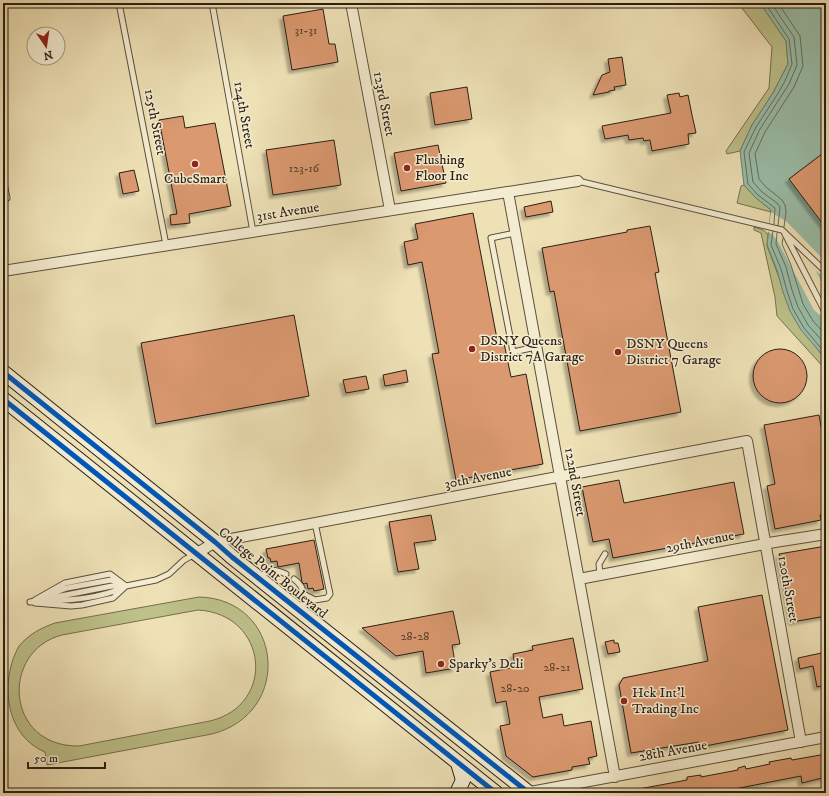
<svg xmlns="http://www.w3.org/2000/svg" width="829" height="796" font-family="'IM FELL DW Pica',serif">
  <defs>
    <filter id="shadow"><feDropShadow dx="-3.5" dy="3.5" stdDeviation="1" flood-color="#0004"/></filter>
  </defs>
  <rect width="100%" height="100%" fill="#eee1b6"/>
  <filter id="stains"><feTurbulence type="fractalNoise" baseFrequency=".005" numOctaves="4"/><feColorMatrix values="0 0 0 0 .2 0 0 0 0 .09 0 0 0 0 .02 0 0 0 .5 -.17"/></filter>
  <radialGradient id="worn" r=".72"><stop offset=".6" stop-color="#630" stop-opacity="0"/><stop offset="1" stop-color="#630" stop-opacity=".3"/></radialGradient>
  <path fill="#bec18a" stroke="#747050" fill-rule="evenodd" d="M738 3H760L786 41 788 64 773 93 752 125 740 151 727 154 726 151 769 88 772 47Z
    M744 185 756 198 771 210V212L737 203 741 186Z
    M754 227 763 230 768 234 767 246 780 280 816 347 824 358 826 359V370L777 316 775 297 761 233 754 230Z
    M199 597C283 599 294 713 212 734L47 765 45 752C4 735 0 680 19 646 29 634 41 628 55 623ZM198 610C268 614 277 705 210 721L79 746C5 747 0 651 62 635Z"/>
  <path fill="#9abea9" stroke="#6d7e6e" d="M760 3H826V359L801 330 790 311 783 292 777 270 767 245 771 210 756 198 744 185 740 151 752 125 773 93 788 64 786 41Z"/>
  <path fill="#eee1b6" d="M771 212 787 222 826 262V278L816 271 826 291V319L822 317 814 310 777 240 772 234 768 232Z"/>
  <g fill="none" stroke-linecap="round" stroke-linejoin="round">
    <path stroke="#626e5f" stroke-width="1" d="M765 3 789 39 792 64 785 81 777 95 756 127 744 152 748 184 758 195 775 208 774 224
      M771 3 794 37 797 65 789 84 760 129 749 153 753 182 762 192 777 203 780 207 778 226
      M778 3 800 36 803 66 794 87 765 132 755 154 759 179 766 187 782 200 785 205 786 212 784 227
      M773 231 771 245 781 269 787 291 793 309 804 328 826 354
      M777 233 776 244 786 267 792 290 798 307 808 325 826 345
      M783 238 782 244 791 265 803 304 813 321 826 335"/>
  </g>
  <path fill="#db9970" stroke="#2a1e15" filter="url(#shadow)" d="M323 9 329 44H335L338 62 292 70 283 16Z
    M622 57 626 85 614 87 615 90 609 91V92L593 95 602 75 610 72 608 59Z
    M467 87 472 119 435 125 430 93Z
    M679 93 680 97 688 95 692 115 696 133 688 134 689 144 652 151 650 140 644 141 643 138 629 140 628 135 605 139 602 126 671 113 667 95Z
    M183 116 185 128 215 123 231 206 189 214 190 223 171 225 170 215 177 214 159 120Z
    M334 140 341 185 273 195 266 150Z
    M438 145 446 183 401 191 394 153Z
    M826 151V228L789 179Z
    M134 170 139 191 123 194 119 173Z
    M551 201 553 212 526 217 524 207Z
    M473 213 498 344 504 343 511 377 526 374 543 464 456 480 432 354 439 353 422 262 408 265 404 242 418 239 415 224Z
    M650 226 659 272 655 273 681 412 580 431 554 291 550 292 542 248 627 232V230Z
    M294 315 309 396 156 424 141 343Z
    M753 376a27 27 0 1 1 54 0a27 27 0 1 1-54 0Z
    M406 370 408 382 385 386 383 375Z
    M366 376 369 389 346 393 343 380Z
    M819 415 826 454V514L820 515 821 520 775 529 767 486 775 484 764 425Z
    M619 480 624 503 734 482 744 534 613 558 609 539 593 542 582 487Z
    M431 515 436 540 414 543 419 569 398 572 389 522Z
    M314 540 324 589 314 591 313 588 308 589 307 583 304 584 302 582 299 563 278 567 277 561 271 562 270 558H268L266 549Z
    M826 546V616L792 622 779 554Z
    M762 595 788 730 700 747 699 742 631 753 619 685 623 678 708 661 698 607Z
    M453 611 460 644 452 645 456 668 426 673 423 651 396 656 362 628Z
    M573 638 583 689 539 697 543 718 562 714 564 726 591 721 597 756 588 758 590 764 572 767V770L533 777 506 756 500 726 510 724 506 701 496 703 490 672 515 667 513 654 533 650 532 646Z
    M614 640V643H618L620 652 608 654 605 642Z
    M826 652V685L817 687 813 666 800 669 798 658Z
    M826 754V777L802 783 801 776 714 793H639V789L687 780V777L701 775V777L738 770V768L745 766 746 769 770 764 769 762 791 758 792 760Z"/>
  <g fill="none" stroke-linecap="round" stroke-linejoin="round">
    <defs>
      <path id="lane" d="M119 3 166 245
        M212 3 253 232
        M3 178 7 198
        M578 181 782 230 826 272
        M515 233 491 238 513 352 536 347
        M785 234 824 310 826 311
        M600 574 599 564 605 554
        M259 577C271 569 272 568 286 574
        M294 579C305 587 306 598 301 610
        M48 595 67 588 111 580 119 583
        M305 595 315 600 327 598 330 594 315 523
        M35 600 65 583 110 574 126 586
        M49 601C73 600 100 598 122 588
        M30 602 112 586H126L156 580 169 574 184 560 195 554
        M35 603 71 606 82 605 113 598 126 586"/>
      <path id="street" d="M351 3 390 210
        M508 192 615 777
        M3 271 578 181
        M196 554 215 542 747 441 801 742
        M579 579 775 542 826 534
        M525 793 826 737"/>
      <path id="secondary" d="M3 372 215 542 232 557 529 793
        M3 399 496 793
        M457 793 463 780 458 763"/>
    </defs>
    <use href="#lane" stroke="#5b4f3d" stroke-width="7"/>
    <use href="#street" stroke="#5b4f3d" stroke-width="12"/>
    <use href="#secondary" stroke="#2a1e15" stroke-width="16"/>
    <use href="#lane" stroke="#f4ecd0" stroke-width="5"/>
    <use href="#street" stroke="#f4ecd0" stroke-width="10"/>
    <use href="#secondary" stroke="#f4ecd0" stroke-width="14"/>
    <defs>
      <path id="cycleway" d="M3 372 215 542 232 557 529 793
        M3 399 496 793"/>
    </defs>
    <use href="#cycleway" stroke="#f4ecd0" stroke-width="8"/>
    <use href="#cycleway" stroke="#0057b8" stroke-width="5"/>
  </g>
  <g fill="#8f2418" stroke="#f4ecd0" stroke-width="1.5">
    <circle cx="195" cy="164" r="4"/>
    <circle cx="407" cy="168" r="4"/>
    <circle cx="472" cy="349" r="4"/>
    <circle cx="618" cy="352" r="4"/>
    <circle cx="441" cy="664" r="4"/>
    <circle cx="624" cy="701" r="4"/>
  </g>
  <g text-anchor="middle" dominant-baseline="central" stroke-width="3" stroke-linejoin="round" paint-order="stroke">
    <g font-size="12" fill="#563d2c">
      <text x="306" y="30">31-31</text>
      <text x="304" y="168">123-16</text>
      <text x="415" y="636">28-28</text>
      <text x="557" y="667">28-21</text>
      <text x="515" y="688">28-20</text>
    </g>
    <g font-size="14" fill="#2a1e15" stroke="#f4ecd0">
      <text transform="translate(384 104) rotate(79)">123rd Street</text>
      <text transform="translate(244 115) rotate(80)">124th Street</text>
      <text transform="translate(155 122) rotate(79)">125th Street</text>
      <text transform="translate(288 212) rotate(-9)">31st Avenue</text>
      <text transform="translate(478 478) rotate(-11)">30th Avenue</text>
      <text transform="translate(575 482) rotate(80)">122nd Street</text>
      <text transform="translate(700 542) rotate(-11)">29th Avenue</text>
      <text transform="translate(273 573) rotate(39)">College Point Boulevard</text>
      <text transform="translate(788 589) rotate(80)">120th Street</text>
      <text transform="translate(673 751) rotate(-10)">28th Avenue</text>
    </g>
    <g font-size="14" fill="#2a1e15" stroke="#f4ecd0" text-anchor="start">
      <text x="415" y="160">Flushing<tspan x="415" dy="16">Floor Inc</tspan></text>
      <text x="195" y="179" text-anchor="middle">CubeSmart</text>
      <text x="480" y="341">DSNY Queens<tspan x="480" dy="16">District 7A Garage</tspan></text>
      <text x="626" y="344">DSNY Queens<tspan x="626" dy="16">District 7 Garage</tspan></text>
      <text x="449" y="664">Sparky's Deli</text>
      <text x="632" y="693">Hck Int'l<tspan x="632" dy="16">Trading Inc</tspan></text>
    </g>
  </g>
  <rect width="829" height="796" fill="none" stroke="#eee1b6" stroke-width="16"/>
  <rect x="4" y="4" width="821" height="788" fill="none" stroke="#2a1e15" stroke-width="2"/>
  <rect x="8" y="8" width="813" height="780" fill="none" stroke="#2a1e15"/>
  <g transform="translate(46 46) rotate(167)"><circle r="19" fill="#f4ecd0" stroke="#a39a85"/>
  <path d="M0-3L7 15L0 10L-7 15Z" fill="#8f2418"/>
  <text y="-6" font-size="11" font-weight="bold" text-anchor="middle" fill="#2a1e15">N</text>
  </g>
  <path d="M28 762v6h77v-6" fill="none" stroke="#2a1e15" stroke-width="2"/>
  <text x="34" y="762" font-size="12" fill="#2a1e15" stroke="#f4ecd0" stroke-width="3" paint-order="stroke">50 m</text>
  <rect width="100%" height="100%" filter="url(#stains)"/>
  <rect width="100%" height="100%" fill="url(#worn)"/>
</svg>
